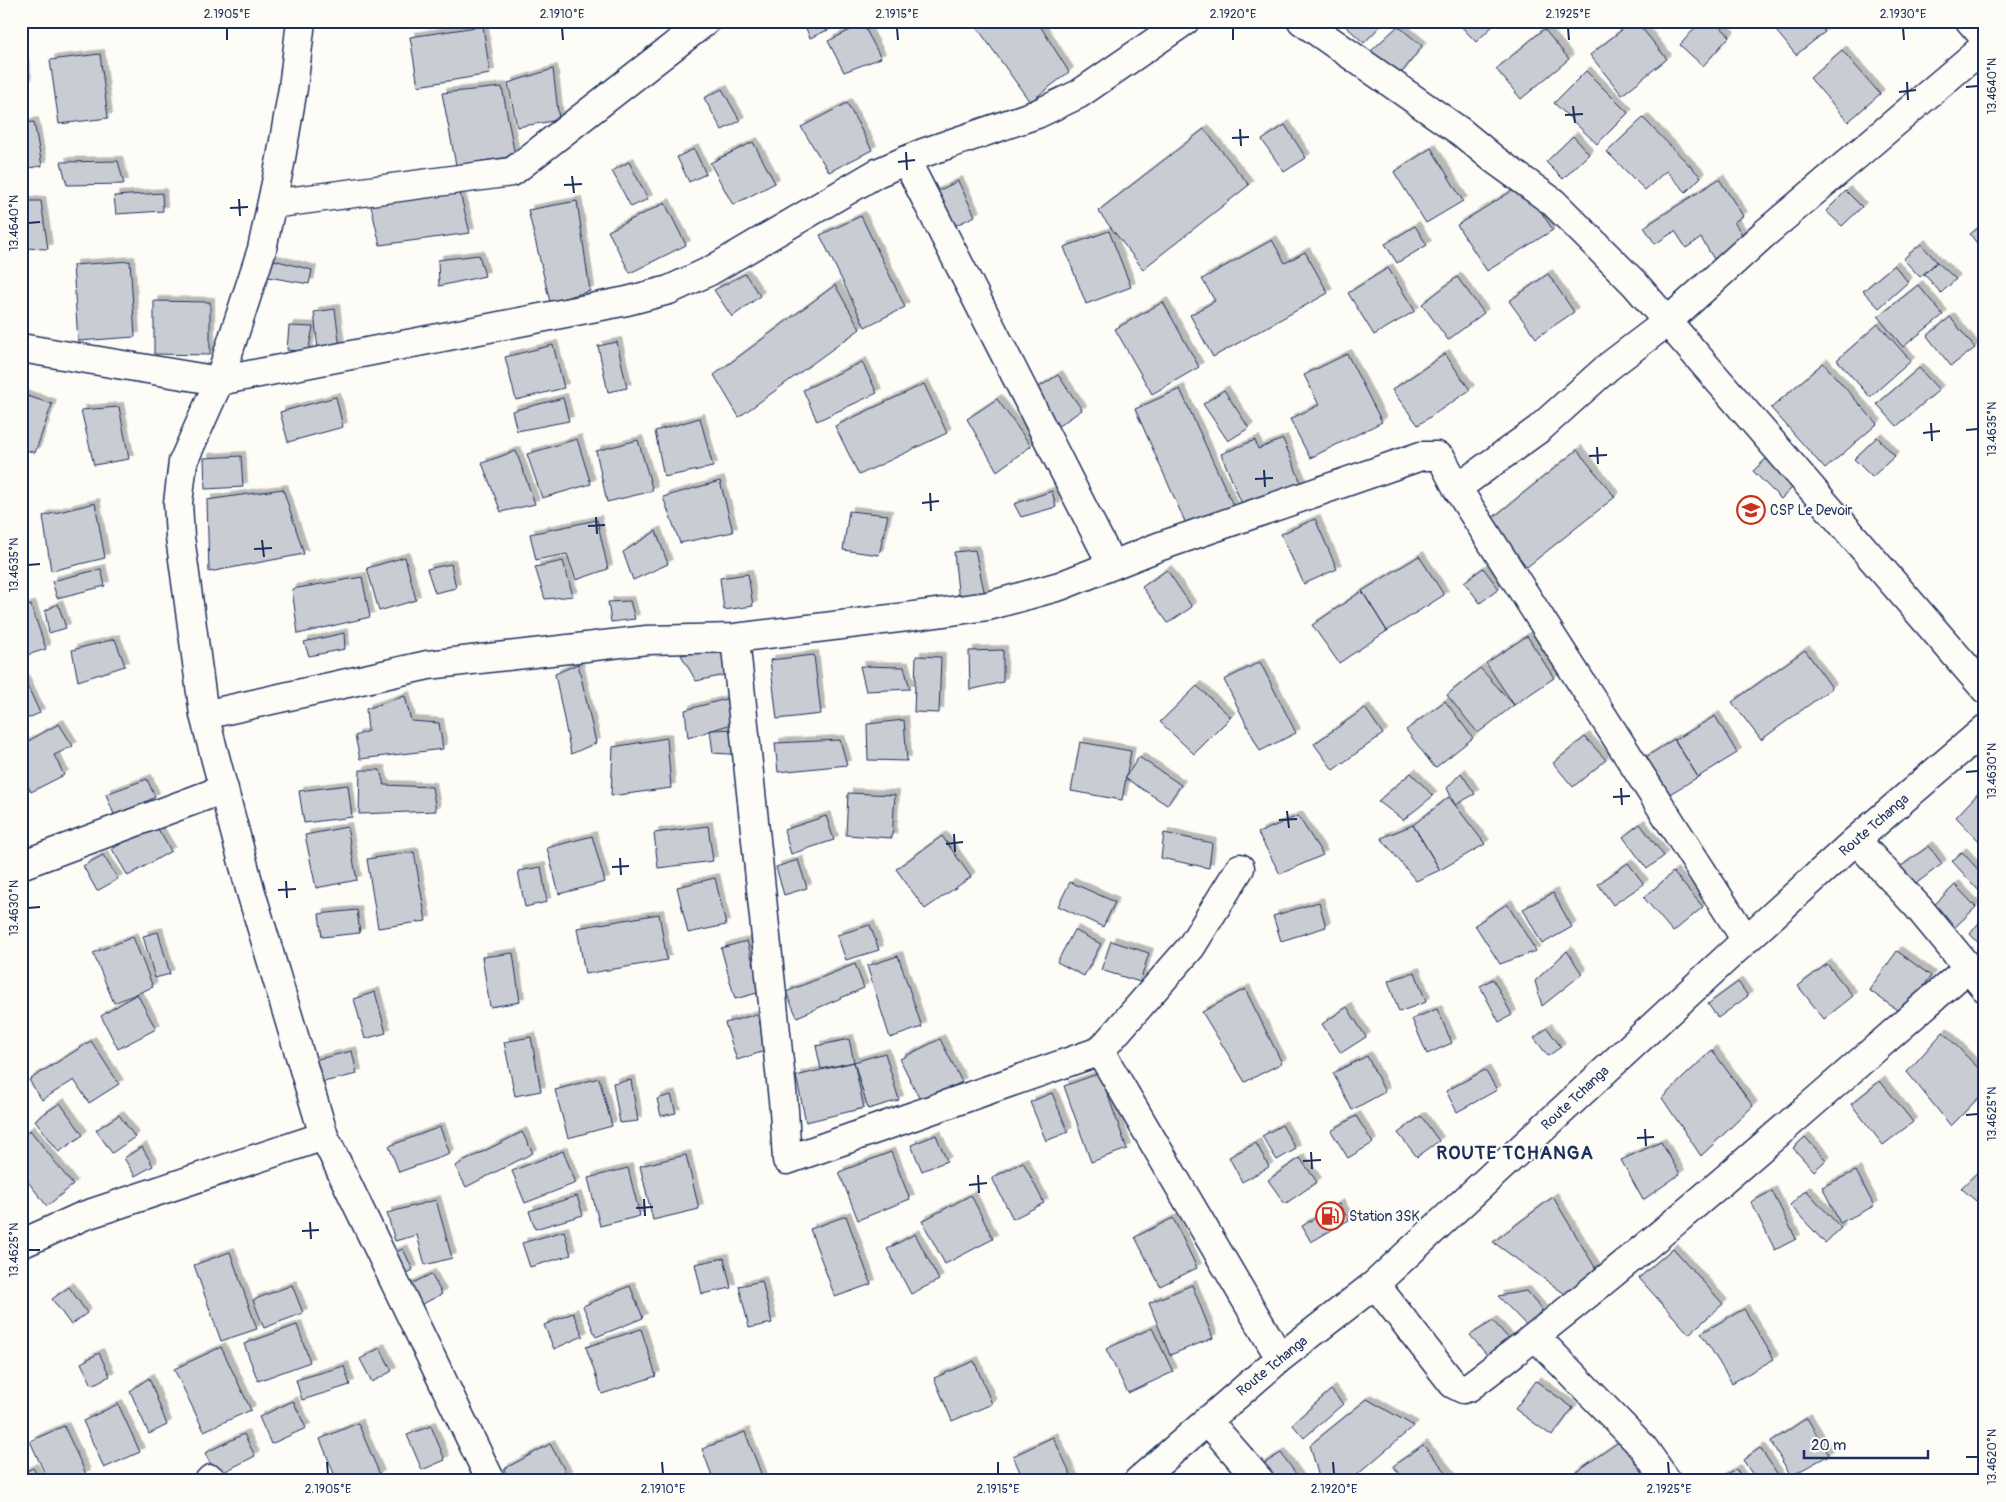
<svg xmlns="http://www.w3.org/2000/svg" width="2006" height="1502" font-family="Pangolin,sans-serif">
  <defs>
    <filter id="shadow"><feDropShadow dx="4.5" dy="-4.5" stdDeviation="0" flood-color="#0004"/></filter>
  </defs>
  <rect width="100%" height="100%" fill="#fdfcf7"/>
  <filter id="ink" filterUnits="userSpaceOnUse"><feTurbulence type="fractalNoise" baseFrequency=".02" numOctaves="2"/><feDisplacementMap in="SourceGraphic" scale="10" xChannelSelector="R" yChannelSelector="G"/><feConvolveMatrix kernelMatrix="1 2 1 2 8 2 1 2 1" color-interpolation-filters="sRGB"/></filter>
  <g filter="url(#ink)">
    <path fill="#c9ccd3" stroke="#1b2f5e" filter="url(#shadow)" d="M803 21H848L810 38Z
      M984 21H1037L1069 72 1030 102 976 26Z
      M1340 21H1385L1364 43Z
      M1456 21H1498L1476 42Z
      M1633 21H1636L1667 59 1622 95 1590 55Z
      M1701 21H1713L1730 36 1703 66 1680 45Z
      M1768 21H1816L1825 32 1796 55Z
      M863 24 881 58 844 72 828 41Z
      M483 26 490 74 418 86 410 37Z
      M1398 26 1422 46 1400 75 1370 52Z
      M1544 29 1569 59 1521 99 1496 69Z
      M21 44 27 84H21Z
      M1842 50 1880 94 1848 122 1810 78Z
      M100 54 108 118 59 124 50 60Z
      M553 69 559 120 517 127 508 83Z
      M1586 71 1628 113 1597 144 1554 103Z
      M502 87 515 156 456 165 442 93Z
      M722 89 740 121 722 130 704 98Z
      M847 103 872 150 829 172 801 127Z
      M1643 118 1701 177 1686 192 1666 171 1645 190 1607 152Z
      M34 122 42 166 21 169V124Z
      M1285 125 1306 158 1284 172 1262 140Z
      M1204 129 1249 185 1143 269 1098 211Z
      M1573 136 1589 154 1563 179 1546 162Z
      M753 142 775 183 733 205 710 163Z
      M1431 148 1463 201 1426 223 1394 172Z
      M694 149 706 174 689 182 677 157Z
      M118 161 124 184 67 185 61 162Z
      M629 162 648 199 631 207 612 171Z
      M1719 179 1743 216 1734 222 1745 239 1714 259 1701 238 1686 248 1675 231 1655 244 1644 227Z
      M958 181 975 216 948 229 930 195Z
      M1523 184 1553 230 1487 271 1457 225Z
      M458 185 470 233 380 245 370 202Z
      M1846 191 1862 207 1842 226 1826 211Z
      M162 193 163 211 116 214 114 196Z
      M21 201H41L48 249 21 248Z
      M577 201 590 291 550 302 528 210Z
      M665 203 686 245 630 273 608 231Z
      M861 216 905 307 865 327 820 235Z
      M1985 223V254L1970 234Z
      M1415 226 1427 245 1397 263 1385 244Z
      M1109 231 1131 287 1086 304 1064 247Z
      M1272 240 1285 263 1305 252 1328 293 1213 357 1190 315 1215 301 1202 279Z
      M1921 244 1937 262 1920 277 1903 259Z
      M479 255 485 276 439 286 438 260Z
      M270 259 312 270 309 284 268 277Z
      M130 261 135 337 78 341 73 265Z
      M1937 262 1956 279 1941 293 1924 274Z
      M1894 265 1908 282 1879 308 1863 291Z
      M1388 268 1415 311 1374 335 1348 293Z
      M745 274 760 296 732 317 714 290Z
      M1548 274 1574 312 1536 338 1509 301Z
      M1457 277 1484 313 1448 340 1422 304Z
      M835 285 860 329 739 417 714 375Z
      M1918 285 1943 315 1903 347 1878 317Z
      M154 301 210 302V355L154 354Z
      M1163 302 1199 367 1152 394 1115 329Z
      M335 309 340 348 318 350 314 312Z
      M1950 317 1975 348 1951 366 1927 336Z
      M1878 324 1911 361 1870 397 1837 360Z
      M289 326 313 327 308 352 287 350Z
      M617 342 627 388 608 392 598 346Z
      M553 345 564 388 516 400 505 357Z
      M1347 354 1382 422 1310 458 1290 419 1319 405 1304 375Z
      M1445 354 1470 390 1418 425 1392 390Z
      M862 362 877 393 817 421 803 390Z
      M1823 363 1877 424 1825 469 1771 408Z
      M1919 368 1939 390 1897 426 1877 404Z
      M1058 375 1082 410 1057 427 1033 391Z
      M924 384 947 433 859 475 835 426Z
      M1180 389 1236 512 1190 533 1135 409Z
      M1224 390 1249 428 1228 441 1203 404Z
      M21 394 52 404 35 453 21 448Z
      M336 397 343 427 288 442 280 412Z
      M563 398 569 421 517 431 512 411Z
      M997 399 1031 446 997 471 967 419Z
      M119 407 129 459 94 465 81 410Z
      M700 418 713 467 664 477 655 431Z
      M1877 437 1895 456 1872 477 1854 459Z
      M577 439 591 484 542 498 527 454Z
      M1283 439 1302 485 1244 509 1221 454 1255 440 1258 449Z
      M638 440 653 491 607 502 596 451Z
      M1577 450 1615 497 1527 567 1490 520Z
      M516 451 535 504 501 512 482 463Z
      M241 456 243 487 205 489 204 458Z
      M1766 459 1793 487 1781 499 1753 471Z
      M720 481 733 532 680 543 663 497Z
      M283 489 304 554 209 572 207 500Z
      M1052 491 1056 507 1021 517 1014 504Z
      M95 503 105 558 51 571 43 516Z
      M849 511 888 515 879 555 843 550Z
      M1315 519 1337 569 1304 584 1281 534Z
      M597 520 608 569 576 580 567 554 536 560 530 534Z
      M656 531 668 564 633 580 623 552Z
      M975 550 985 595 959 601 954 552Z
      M1419 556 1444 595 1387 631 1362 591Z
      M405 557 416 600 379 611 367 568Z
      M563 561 573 596 545 599 535 567Z
      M451 564 456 588 435 593 427 569Z
      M1483 568 1499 589 1480 603 1464 582Z
      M101 569 105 586 57 598 52 581Z
      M1167 570 1192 607 1168 623 1142 587Z
      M748 574 753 606 724 610 720 578Z
      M362 577 370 617 298 634 292 589Z
      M1362 591 1387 631 1339 663 1312 625Z
      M630 601 635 619 611 622 608 602Z
      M58 604 66 628 49 633 45 611Z
      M31 605 46 649 21 657V609Z
      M344 633 345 649 309 656 304 642Z
      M1527 636 1554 678 1514 705 1486 663Z
      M115 639 125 666 78 681 72 650Z
      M723 648 725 675 696 681 681 655Z
      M1003 650V682L970 690 969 651Z
      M1805 650 1832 688 1761 740 1732 702Z
      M814 655 821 714 777 719 770 660Z
      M916 656 941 657 939 713 914 712Z
      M1260 662 1296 733 1260 751 1224 680Z
      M578 664 596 743 571 754 555 674Z
      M860 666 904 667 910 689 866 691Z
      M1480 668 1514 705 1478 733 1447 695Z
      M21 672 40 713 21 721Z
      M1197 686 1231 717 1194 754 1160 722Z
      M405 696 411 721 439 723 443 749 360 759 355 736 368 731 366 709Z
      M726 699 734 723 688 738 685 710Z
      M1445 701 1473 738 1435 768 1406 730Z
      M1365 708 1383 734 1333 770 1314 744Z
      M1715 716 1737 753 1698 777 1675 740Z
      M904 720 907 761 868 760 867 724Z
      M59 724 73 746 54 755 64 775 31 792 21 771V745Z
      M741 729 744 755 713 753 710 730Z
      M1585 737 1606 760 1573 787 1553 763Z
      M667 738 671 788 611 796 613 747Z
      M1674 739 1698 777 1663 798 1640 761Z
      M840 740 847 765 778 772 775 743Z
      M1080 742 1131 751 1122 800 1071 791Z
      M1139 757 1181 785 1167 805 1125 778Z
      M360 770H380L384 785 432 787 436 811 359 814Z
      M1411 773 1433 796 1403 820 1378 801Z
      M1461 773 1475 794 1455 805 1447 788Z
      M147 779 155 797 115 817 106 794Z
      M348 785 352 817 304 823 299 791Z
      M1985 786V847L1956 817Z
      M848 793 895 795 892 838 846 835Z
      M1449 797 1485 844 1440 870 1413 825Z
      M826 816 834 840 791 854 784 830Z
      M1298 816 1323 855 1280 874 1258 833Z
      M155 824 171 851 128 876 112 849Z
      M1640 824 1664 856 1647 869 1623 837Z
      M1413 825 1440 870 1416 881 1381 838Z
      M708 826 713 861 658 868 654 833Z
      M347 827 357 880 316 888 305 835Z
      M1164 833 1212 843 1209 868 1161 858Z
      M592 836 605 882 559 894 547 848Z
      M942 836 971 877 925 909 896 869Z
      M1929 846 1942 864 1914 885 1900 867Z
      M414 852 426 921 378 928 367 859Z
      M1962 852 1985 877V887L1980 892 1952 861Z
      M103 855 118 879 97 891 83 866Z
      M798 860 807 888 784 895 776 867Z
      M1628 863 1644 884 1613 905 1598 884Z
      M541 867 547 902 525 907 518 871Z
      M1673 872 1703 907 1673 932 1644 898Z
      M715 878 726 925 688 933 677 887Z
      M1070 882 1115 902 1103 927 1058 906Z
      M1955 885 1976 907 1952 930 1931 908Z
      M1553 893 1572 927 1542 944 1523 909Z
      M1319 902 1326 927 1281 941 1273 916Z
      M1507 904 1536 951 1500 964 1475 925Z
      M357 910 360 933 322 937 319 914Z
      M659 914 667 960 585 974 577 928Z
      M1985 915V950L1970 934Z
      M870 925 879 950 846 960 837 935Z
      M1074 930 1101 944 1084 976 1057 962Z
      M158 932 170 974 155 978 143 936Z
      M133 937 153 987 114 1003 93 953Z
      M747 941 761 992 735 999 721 948Z
      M1111 941 1149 953 1140 982 1101 970Z
      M1567 951 1582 974 1542 1006 1535 981Z
      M1897 951 1931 976 1904 1015 1869 990Z
      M513 953 520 1002 490 1007 482 957Z
      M898 956 922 1027 890 1038 867 966Z
      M855 964 864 988 797 1017 786 992Z
      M1827 964 1853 996 1824 1019 1798 986Z
      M1415 972 1426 1002 1399 1012 1388 981Z
      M1493 979 1512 1015 1499 1022 1480 986Z
      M1738 982 1748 996 1718 1018 1708 1004Z
      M1245 989 1282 1063 1245 1082 1202 1012Z
      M375 992 386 1033 365 1039 354 999Z
      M137 994 156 1029 118 1049 101 1016Z
      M1347 1007 1366 1037 1341 1053 1322 1024Z
      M1437 1009 1452 1043 1427 1054 1412 1019Z
      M757 1014 768 1050 737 1060 725 1023Z
      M1547 1028 1561 1047 1548 1056 1534 1038Z
      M1943 1032 1985 1075V1091L1951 1126 1907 1072Z
      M531 1037 541 1091 515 1096 504 1042Z
      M849 1039 854 1062 821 1069 816 1046Z
      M940 1039 962 1082 921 1102 900 1059Z
      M91 1041 119 1084 89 1103 74 1080 42 1100 29 1080Z
      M1712 1050 1753 1106 1701 1156 1662 1098Z
      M352 1051 357 1074 315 1084 310 1061Z
      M885 1053 899 1100 868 1109 854 1062Z
      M1367 1056 1385 1092 1352 1110 1333 1073Z
      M854 1062 864 1108 806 1122 796 1076Z
      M1485 1070 1497 1090 1457 1112 1446 1091Z
      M1100 1073 1127 1149 1091 1162 1064 1086Z
      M599 1078 612 1126 568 1138 555 1090Z
      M631 1080 638 1121 620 1123 613 1083Z
      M1880 1081 1913 1122 1883 1145 1851 1104Z
      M1052 1093 1068 1132 1046 1141 1030 1102Z
      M671 1095 676 1113 661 1116 657 1099Z
      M60 1103 83 1135 59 1152 35 1120Z
      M119 1115 135 1137 112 1153 96 1130Z
      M1356 1116 1373 1143 1348 1158 1331 1131Z
      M1421 1116 1439 1141 1417 1157 1398 1133Z
      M1282 1125 1296 1149 1277 1160 1262 1136Z
      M440 1127 450 1154 399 1172 389 1146Z
      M30 1130 73 1185 47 1206 21 1173V1137Z
      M522 1132 533 1153 466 1187 455 1166Z
      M936 1135 947 1161 922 1171 911 1145Z
      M1805 1137 1826 1160 1814 1171 1793 1148Z
      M1661 1142 1680 1174 1643 1200 1621 1160Z
      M1256 1143 1269 1167 1242 1182 1229 1157Z
      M142 1147 153 1166 135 1176 124 1158Z
      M563 1151 576 1183 525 1203 512 1171Z
      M891 1152 910 1199 858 1220 839 1172Z
      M686 1155 699 1209 653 1220 640 1166Z
      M1300 1158 1317 1182 1285 1204 1268 1180Z
      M1023 1162 1044 1203 1013 1219 992 1178Z
      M1985 1165V1193L1976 1201 1961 1188Z
      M628 1168 640 1216 600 1226 588 1178Z
      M1856 1171 1874 1206 1840 1223 1822 1187Z
      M1806 1190 1841 1228 1825 1243 1790 1205Z
      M1772 1191 1796 1239 1775 1250 1751 1202Z
      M971 1195 993 1239 945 1264 922 1221Z
      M577 1196 583 1215 535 1229 529 1211Z
      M1553 1197 1596 1269 1565 1294 1493 1242Z
      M436 1200 452 1258 425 1265 417 1235 395 1241 387 1213Z
      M1339 1204 1349 1220 1311 1242 1302 1226Z
      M846 1216 871 1284 835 1297 810 1229Z
      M1173 1218 1197 1268 1160 1286 1135 1237Z
      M564 1231 571 1255 530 1267 522 1243Z
      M915 1234 939 1280 911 1294 887 1249Z
      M1673 1248 1723 1304 1689 1334 1639 1278Z
      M403 1249 413 1270 402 1276 391 1254Z
      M230 1252 257 1329 221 1341 194 1265Z
      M724 1258 731 1288 702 1294 695 1264Z
      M431 1274 442 1294 415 1308 405 1287Z
      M762 1281 772 1323 749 1328 739 1286Z
      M292 1285 303 1313 264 1328 253 1300Z
      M1192 1285 1213 1338 1170 1355 1149 1303Z
      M630 1286 643 1318 596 1337 583 1306Z
      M69 1287 87 1313 71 1325 52 1299Z
      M1526 1291 1542 1310 1527 1326 1498 1296Z
      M1744 1309 1774 1359 1732 1383 1701 1333Z
      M573 1313 583 1336 554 1349 544 1325Z
      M1493 1321 1509 1339 1487 1355 1470 1335Z
      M297 1325 310 1362 258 1381 244 1344Z
      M1152 1328 1173 1372 1128 1393 1106 1349Z
      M641 1329 656 1376 602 1394 586 1347Z
      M221 1347 251 1410 204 1431 174 1369Z
      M380 1348 392 1371 372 1382 360 1359Z
      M99 1353 110 1376 92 1385 81 1363Z
      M974 1361 992 1404 952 1421 934 1378Z
      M344 1366 350 1385 302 1400 296 1380Z
      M149 1378 167 1425 149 1434 130 1391Z
      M1536 1381 1573 1408 1552 1436 1515 1409Z
      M1331 1390 1343 1404 1304 1438 1292 1424Z
      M1367 1399 1414 1426 1350 1481H1320L1310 1445Z
      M293 1401 306 1428 271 1444 259 1417Z
      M118 1404 140 1452 104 1468 83 1421Z
      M1807 1418 1829 1455 1791 1476 1771 1442Z
      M358 1423 380 1475 366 1481H337L320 1439Z
      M64 1426 86 1474 69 1481H48L30 1441Z
      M431 1426 445 1460 422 1470 407 1435Z
      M745 1432 764 1481H714L702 1449Z
      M244 1434 255 1456 216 1476 205 1453Z
      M1053 1437 1074 1481H1024L1013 1456Z
      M1620 1441 1649 1480 1573 1481 1569 1477Z
      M550 1444 568 1476 560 1481H510L504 1469Z
      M1423 1445 1454 1481H1405L1393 1466Z
      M1760 1448 1781 1479 1779 1481H1757L1743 1460Z
      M1281 1453 1301 1481H1271L1258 1467Z
      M33 1468 40 1481H21V1474Z
      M1736 1469 1743 1481H1716Z"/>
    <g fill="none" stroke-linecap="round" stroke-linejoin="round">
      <defs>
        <path id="minor" d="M1302 21 1461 132 1495 160 1553 202 1635 284 1985 689
          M906 160 1112 565
          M272 204 512 172 706 21
          M21 348 219 381 627 301 669 290 710 271 877 173 923 153 1037 114 1079 94 1185 21
          M1457 488 1746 940
          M735 638 784 1110 787 1160 1100 1051 1191 947 1240 868
          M204 715 428 665 647 640 735 638 907 617 988 606 1060 586 1158 547 1421 456H1437L1442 459 1457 488 1539 429 1608 367 1667 322 1763 235 1985 46
          M1856 840 1918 907 1985 988
          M21 865 224 789
          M1100 1051 1280 1358
          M324 1136 491 1481
          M21 1244 83 1216 324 1136 250 889 204 715 180 537 178 503 183 462 219 381 262 249 280 164 293 88 301 21
          M1375 1284 1453 1384 1463 1389 1469 1387C1643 1256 1804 1110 1968 968
          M1536 1337 1642 1446 1667 1481
          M1207 1420 1260 1481
          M209 1481 211 1479
          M1138 1481 1280 1358 1375 1284 1746 940 1856 840 1985 729"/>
        <path id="trunk" d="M1970 21 1985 38"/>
      </defs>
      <use href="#minor" stroke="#1b2f5e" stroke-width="31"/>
      <use href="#trunk" stroke="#1b2f5e" stroke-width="31"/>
      <use href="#minor" stroke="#fdfcf7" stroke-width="28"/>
      <use href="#trunk" stroke="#fdfcf7" stroke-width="28"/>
    </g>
  </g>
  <path fill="none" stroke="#1b2f5e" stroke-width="2" d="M227 28V40M562 28 563 40M897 28 898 40M1233 28V40M1568 28 1569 40M1903 28 1904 40M1907 82 1908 100M1966 87 1978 86M1899 92 1916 90M1573 106 1575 123M1565 115 1583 114M1240 129 1241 146M1232 138 1249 137M906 152 907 170M898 162 915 160M572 176 574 193M564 185 582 184M239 199 240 216M230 208 248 207M28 223 40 222M1931 423 1932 441M1966 430 1978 429M1923 433 1940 431M1597 447 1598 464M1589 456 1607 455M1264 470 1265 487M1255 479 1273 478M930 493 931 511M922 503 939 501M596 517 597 534M588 526 605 525M262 540 264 557M254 549 272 548M28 565 40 564M1966 772 1978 771M1621 788 1622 805M1613 797 1630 796M1287 811 1289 828M1279 820 1297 819M954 834 955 852M946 844 963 842M620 858 621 875M612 867 629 866M286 881 287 898M278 890 296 889M28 908 40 907M1966 1115 1978 1114M1645 1129 1646 1146M1637 1138 1654 1137M1311 1152 1312 1169M1303 1161 1321 1160M978 1175 979 1193M969 1185 987 1183M644 1199 645 1216M636 1208 653 1207M310 1222 311 1239M302 1231 319 1230M28 1250H40M1966 1457H1978M327 1462 328 1474M662 1462 663 1474M998 1462V1474M1333 1462 1334 1474M1668 1462 1669 1474"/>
  <defs>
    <symbol id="school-ring" viewBox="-11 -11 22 22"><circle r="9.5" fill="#fdfcf7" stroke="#c8321e" stroke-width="1.5"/><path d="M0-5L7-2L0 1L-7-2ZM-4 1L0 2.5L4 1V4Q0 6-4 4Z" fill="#c8321e"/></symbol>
    <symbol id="fuel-ring" viewBox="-11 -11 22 22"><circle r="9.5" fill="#fdfcf7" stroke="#c8321e" stroke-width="1.5"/><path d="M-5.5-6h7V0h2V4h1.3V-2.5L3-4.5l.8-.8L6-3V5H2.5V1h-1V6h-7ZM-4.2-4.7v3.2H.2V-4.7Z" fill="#c8321e"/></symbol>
  </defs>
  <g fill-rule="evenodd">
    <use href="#school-ring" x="1735" y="494" width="32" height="32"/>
    <use href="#fuel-ring" x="1314" y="1200" width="32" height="32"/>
  </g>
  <g text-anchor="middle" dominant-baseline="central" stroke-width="4" stroke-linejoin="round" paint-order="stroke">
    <g font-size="14" fill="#1b2f5e" stroke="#fdfcf7" text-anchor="start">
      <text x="1770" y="510">CSP Le Devoir</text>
      <text x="1349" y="1216">Station 3SK</text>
    </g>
    <g font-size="14" fill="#1b2f5e" stroke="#fdfcf7">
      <text transform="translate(1874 825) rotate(-41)">Route Tchanga</text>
      <text transform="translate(1575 1098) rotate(-43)">Route Tchanga</text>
      <text transform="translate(1272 1366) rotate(-39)">Route Tchanga</text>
    </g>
    <g font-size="19" font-weight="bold" letter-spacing="1" fill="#1b2f5e" stroke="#fdfcf7">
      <text x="1515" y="1153">ROUTE TCHANGA</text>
    </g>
  </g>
  <rect width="2006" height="1502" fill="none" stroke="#fdfcf7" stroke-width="55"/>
  <path d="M1804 1450v8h124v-8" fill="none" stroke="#1b2f5e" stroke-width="2.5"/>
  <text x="1811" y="1450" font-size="15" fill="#1b2f5e" stroke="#fdfcf7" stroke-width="4" paint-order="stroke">20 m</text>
  <rect x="28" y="28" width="1950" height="1446" fill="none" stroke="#1b2f5e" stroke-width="2"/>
  <g font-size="12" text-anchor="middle" fill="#1b2f5e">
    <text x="227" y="18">2.1905°E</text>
    <text x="562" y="18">2.1910°E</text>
    <text x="897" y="18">2.1915°E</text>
    <text x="1233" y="18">2.1920°E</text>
    <text x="1568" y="18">2.1925°E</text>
    <text x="1903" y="18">2.1930°E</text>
    <text transform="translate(1992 86) rotate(-90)" y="4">13.4640°N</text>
    <text transform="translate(14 223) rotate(-90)" y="4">13.4640°N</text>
    <text transform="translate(1992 429) rotate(-90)" y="4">13.4635°N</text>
    <text transform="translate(14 565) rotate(-90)" y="4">13.4635°N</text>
    <text transform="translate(1992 771) rotate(-90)" y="4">13.4630°N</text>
    <text transform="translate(14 908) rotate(-90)" y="4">13.4630°N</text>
    <text transform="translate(1992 1114) rotate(-90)" y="4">13.4625°N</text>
    <text transform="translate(14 1250) rotate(-90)" y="4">13.4625°N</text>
    <text transform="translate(1992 1457) rotate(-90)" y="4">13.4620°N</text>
    <text x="328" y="1493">2.1905°E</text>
    <text x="663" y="1493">2.1910°E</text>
    <text x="998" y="1493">2.1915°E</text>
    <text x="1334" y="1493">2.1920°E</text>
    <text x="1669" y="1493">2.1925°E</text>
  </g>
</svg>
